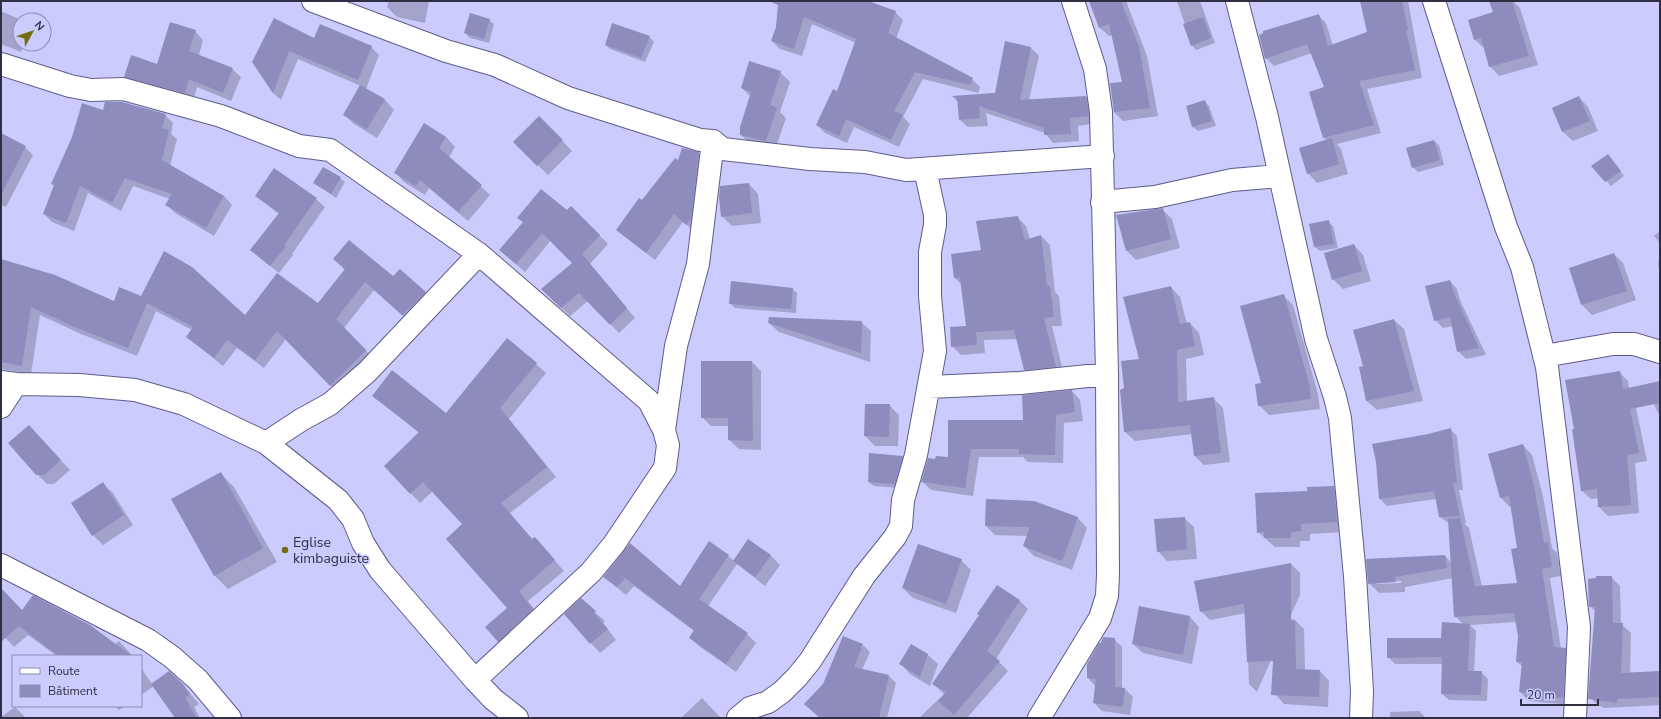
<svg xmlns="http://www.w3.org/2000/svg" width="1661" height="719" font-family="'Nunito Sans',sans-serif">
  <rect width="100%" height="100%" fill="#cbcbfe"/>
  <path fill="#0003" fill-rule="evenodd" d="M389 1H429L425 23 397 17 387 7Z
    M779 1H868L895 12 903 20 896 39 972 79 980 87 978 93 923 79 903 117 910 124 899 147 854 127 847 143 825 133 817 125 838 92 856 43 812 24 802 56 780 49 772 41 777 28Z
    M1090 1H1126L1147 56 1158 116 1123 121 1114 112 1111 84 1123 82 1112 35 1109 36 1100 28Z
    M1177 1H1200L1215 43 1196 50 1192 45Z
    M1361 1H1408L1422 78 1367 89 1381 133 1337 144 1341 149 1348 174 1317 183 1308 173 1327 140 1324 138 1325 88 1312 53 1274 66 1266 58 1318 15 1326 23 1333 46 1368 33Z
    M1502 1H1513L1520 8 1538 65 1499 76 1490 66 1485 49 1475 40 1469 20 1494 13Z
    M1 11 21 20 20 44H24L21 52 1 44Z
    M489 20 494 24 489 43 470 38 465 33Z
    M195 31 203 40 199 55 232 69 241 77 231 101 197 87 193 101 134 85 125 76 158 65Z
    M649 37 654 42 645 62 610 49 606 45Z
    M314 39 371 47 379 55 366 89 385 100 394 110 377 138 354 124 344 114 361 86 298 59 281 100 273 93 253 62Z
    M1031 48 1039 56 1029 100 1086 97 1094 105 1096 123 1078 126 1079 141 1053 143 1045 133 986 113 988 126 968 127 960 120 958 102 953 97 996 93Z
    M780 72 790 82 780 112 786 118 775 150 751 145 741 135 751 97 742 88Z
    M1579 97 1588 107 1598 131 1573 141 1563 132 1553 108Z
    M1204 101 1209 106 1216 126 1198 131 1193 127Z
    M104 112 165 115 173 123 171 134 177 139 170 166 224 196 232 205 214 236 175 213 167 205 170 199 133 186 121 211 88 193 74 231 52 222 44 214 55 186 52 184Z
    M539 117 572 151 548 175 514 142Z
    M425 124 446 137 455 147 449 157 490 195 468 221 429 188 425 195 404 182 395 172Z
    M1434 141 1439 145 1444 165 1418 172 1413 167Z
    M1 146 25 147 33 155 6 207 1 205Z
    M698 153 707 162 695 232 683 222 655 260 617 230 679 162Z
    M1608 155 1624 176 1611 186 1593 166Z
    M340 178 345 182 336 198 315 183Z
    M749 184 758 194 761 223 732 226 722 216Z
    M256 196 316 199 325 207 292 254 293 255 279 273 260 258 279 214Z
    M571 207 608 244 590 264 635 318 619 333 588 301 570 316 542 289 573 263 551 240 525 272 509 258Z
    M1162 209 1172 219 1180 248 1136 260 1127 251Z
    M1017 217 1026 226 1030 239 1041 236 1050 245 1055 292 1059 296 1062 326H1052L1064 375 1033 378 1025 370 1017 339 984 340 985 353 961 355 952 346 967 326 962 285 955 278Z
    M1328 222 1333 226 1338 248 1320 251 1315 247Z
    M1660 231V243L1654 236Z
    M1354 245 1363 255 1371 281 1343 289 1333 279Z
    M1660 249V269L1658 266Z
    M1614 254 1623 263 1636 300 1592 315 1582 305 1570 268Z
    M334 259 393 278 425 293 434 301 411 323 374 290 344 328 374 359 339 394 286 339 264 368 237 348 223 366 187 337 192 330 156 311 137 356 81 334 40 315 31 374 1 369V270L114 302 141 297 245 317 318 305 345 270Z
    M1450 281 1457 289 1460 300 1486 355 1466 359 1458 351 1453 326 1443 328 1435 320Z
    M1171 287 1180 297 1187 324 1190 323 1199 333 1204 355 1186 359 1187 402 1214 399 1223 408 1230 462 1204 465 1195 456 1192 434 1135 441 1125 432V389L1140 360Z
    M792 289 797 293 796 313 735 308 730 303Z
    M1283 295 1293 305 1318 394 1320 409 1269 415 1259 405 1262 384Z
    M1394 320 1404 329 1423 401 1377 410 1367 401 1364 367Z
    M861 322 871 331 870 362 779 332 769 323Z
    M752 362 761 371V450L739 449 729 440V426H711L702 417Z
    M536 364 546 373 509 419 556 477 510 513 533 540 535 538 564 571 528 601 542 619 508 651 498 641 508 608 464 524 433 491 420 503 385 466 419 433 373 395 446 414Z
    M1619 372 1628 381 1630 394 1634 398 1647 461 1635 463 1639 513 1608 516 1599 507V498L1591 499 1582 491Z
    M1660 382V417L1645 385Z
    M1072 391 1080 400 1083 421 1064 423 1063 463 1028 462 1023 457H979L973 496 931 490 922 481 936 460 949 458 1024 421Z
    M889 405 899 415 898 446H875L865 436Z
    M1450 429 1457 436 1463 490H1459L1466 523H1464L1469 528 1482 587 1519 584V549L1512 506 1510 507 1501 498 1523 445 1532 455 1543 496 1552 548 1557 553 1561 576 1550 578 1561 649H1565L1574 658 1572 705 1529 701 1520 692 1522 666 1517 662 1519 636 1517 622 1470 625 1476 631 1474 672H1481L1488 679 1487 701 1449 700 1442 694 1443 664H1395L1388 657 1442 639 1463 624 1455 616 1453 578 1405 587V592L1379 593 1369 583 1445 556 1452 563 1450 524 1440 517 1436 499 1387 506 1380 499 1428 435ZM1401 581V583L1376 584V582Z
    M38 436 70 470 54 484H47L37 474Z
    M902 457 907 461 899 488 874 486 869 482Z
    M220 473 234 487 277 562 228 589 214 575Z
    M103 484 113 493 133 525 103 545 93 535Z
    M1334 487 1343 497 1346 532 1310 534V541H1300V547H1275L1258 532 1308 492Z
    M1034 502 1078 518 1087 528 1072 570 1034 556 1024 546 1028 536 995 535 986 526Z
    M1184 518 1194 527 1197 559 1167 561 1158 551Z
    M630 545 680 587 728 556 734 561 770 555 780 565 765 586 737 564 708 606 747 634 756 643 736 672 699 646 690 637 694 631 634 586 626 595 604 577Z
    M961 560 971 570 956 613 913 598 903 588Z
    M1291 564 1300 573V595L1289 619H1294L1304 629 1305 670 1320 671 1329 681 1328 707 1284 704 1275 694 1280 640 1257 692 1249 684 1246 613 1210 620 1201 611Z
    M1611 577 1620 586 1621 624 1631 633 1630 673 1660 672V705L1604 708 1598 705 1589 697 1596 612 1590 606Z
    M581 600 605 621 603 623 616 640 600 653 565 614Z
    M1019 600 1028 609 996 659 1008 671 967 718H919L944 694 933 684 980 615Z
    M22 612 115 644 119 641 133 656H57L28 635 14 647 1 633V616Z
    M1190 617 1199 627 1192 664 1143 653 1133 644Z
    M1114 639 1122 647V689H1125L1133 697 1130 715 1102 711 1094 703 1095 686 1088 678V664Z
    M863 645 870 652 862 670 889 676 896 683 887 718H820Z
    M911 645 928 655 938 664 930 686 910 674 901 664Z
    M141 668 152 684 183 685 199 704 194 707 200 718H176L154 686 141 695Z
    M702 698 721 718H681Z
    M115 706H125L119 710Z
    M15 707 26 718H1V717Z
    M1419 711 1426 718H1390V712Z"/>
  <path fill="#8d8cbc" d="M769 1H868L896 11 888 33 973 78 970 85 915 72 894 111 903 115 891 140 846 119 839 136 816 125 833 89 837 91 856 39 804 17 794 49 771 41 776 27 778 5Z
    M1089 1H1121L1139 47 1150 108 1114 112 1110 83 1122 82 1109 24 1099 28Z
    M1360 1H1402L1408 30H1406L1415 70 1359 81 1374 125 1323 138 1309 92 1324 87 1307 44 1265 59 1259 35 1263 33V31L1319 14 1328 46 1367 32Z
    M1489 1H1512L1529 56 1489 67 1481 38 1474 40 1468 20 1493 12Z
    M470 13 490 19 484 39 464 33Z
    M1203 17 1211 38 1191 46 1183 24Z
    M274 18 314 38 320 24 372 46 358 80 289 51 273 93 252 62Z
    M170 22 196 30 189 51 233 68 223 93 189 79 185 93 124 77 131 55 157 64Z
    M612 23 650 36 641 58 605 45Z
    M1005 41 1031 47 1020 100 1086 96 1089 116 1070 118 1071 134 1044 135V128L979 106 980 118 959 120 957 98 951 96 995 93Z
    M749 61 781 71 770 105 777 108 766 141 740 135V127L751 92 741 88Z
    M360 85 385 99 367 129 343 115Z
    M1579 96 1590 121 1562 132 1552 108Z
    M1205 100 1212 121 1192 127 1186 106Z
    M105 102H122L166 114 162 128 169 130 162 160 224 196 206 228 165 205 172 194 125 178 112 203 80 186 66 223 43 214 54 185 51 184 72 137 82 103 103 110Z
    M539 116 563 140 537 166 513 142Z
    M424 123 446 137 439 148 482 185 458 212 420 180 416 186 394 173Z
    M1 133 26 146 1 195Z
    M1332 138 1339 164 1307 174 1299 148Z
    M1434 140 1440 160 1412 168 1406 148Z
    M682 148 699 152 691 219 686 225 674 214 646 253 616 230 639 198 642 200 675 158 678 160Z
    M1608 154 1621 171 1605 182 1591 166Z
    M323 167 341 177 331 194 313 183Z
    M274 168 317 198 284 245 286 246 270 266 250 250 279 213 255 196Z
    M749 183 752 213 721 217 719 197 720 186Z
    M541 189 567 210 571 206 600 235 579 257 582 254 627 308 610 325 579 293 561 308 541 289 572 263 542 233 516 264 499 250 523 222 517 218Z
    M1163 208 1171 239 1126 251 1116 215Z
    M1018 216 1025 240 1041 235 1047 286H1050L1054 317 1044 318 1056 367 1024 370 1014 330 976 332 977 345 951 347 950 327 966 326 960 278H954L951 254 981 250 976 221Z
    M1329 220 1334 244 1314 247 1309 224Z
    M349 240 393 276 400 269 426 292 402 315 365 282 336 319 366 350 330 386 277 331 255 360 227 340 214 358 186 337 193 327 147 303 128 348 72 326 31 307 22 366 1 362V259L55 275 114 301 119 287 141 296 164 251 192 267 245 315 277 273 318 303 345 269 333 259Z
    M1354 244 1362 271 1332 280 1324 253Z
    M1614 253 1627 291 1581 305 1569 268Z
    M1450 280 1453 291 1479 348 1457 352 1450 317 1434 321 1425 286Z
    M731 281 793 288 791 309 729 304Z
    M1171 286 1180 324 1190 322 1195 346 1177 350 1178 402 1214 397 1221 453 1194 456 1190 425 1124 432 1120 390 1124 388 1121 361 1139 359 1123 297Z
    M1284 294 1309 383 1311 399 1258 406 1255 384 1261 383 1240 306Z
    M769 317 862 321 861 353 768 323Z
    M1394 319 1414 391 1366 401 1359 367 1363 366 1353 330Z
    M507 338 537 363 500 408 547 467 501 503 532 539 535 537 555 560 519 591 533 609 498 642 485 627 507 608 446 539 462 524 423 482 410 494 384 466 419 432 372 396 392 370 446 413Z
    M701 361H752L753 441 728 440V418H701Z
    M1620 371 1623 389 1660 381V403L1630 409 1639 453 1627 455 1631 505 1598 507 1597 489 1581 491 1572 429H1574L1565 380Z
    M1072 390 1075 412 1056 415 1055 455 1019 454V449H971L965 488 921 482 928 458 935 459 936 456 948 457V420H1023L1022 395Z
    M865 404H890L889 437 864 436Z
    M29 425 61 460 44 475H36L8 443Z
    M1451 428 1457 483H1453L1460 516 1439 517 1434 491 1379 499 1376 462 1372 444 1428 434Z
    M1523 444 1534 486 1544 543 1548 542 1552 567 1542 569 1554 647 1566 648 1563 698 1545 697V694L1519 692 1522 662H1516L1518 636 1514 613 1454 617 1448 519 1460 518 1475 586 1517 583 1511 549 1517 548 1509 496 1500 498 1488 454Z
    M869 453 903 456 895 484 868 482Z
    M221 472 263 548 214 576 171 499Z
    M103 482 124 515 92 536 71 503Z
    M1334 486 1337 522 1301 524V531L1291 532V538H1264V532L1257 533 1255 493 1307 491V487Z
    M986 499 1034 501 1078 517 1062 561 1023 546 1030 527 985 526Z
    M1185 517 1187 549 1157 552 1154 519Z
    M748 539 771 555 755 577 733 561Z
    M709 541 729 555 699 599 748 633 726 664 689 638 694 630 625 578 617 587 603 577 630 543 680 586Z
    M918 544 962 559 946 604 902 588Z
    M1445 555 1447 568 1395 577 1396 582 1368 584 1366 559Z
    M1291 563V621H1295L1296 669 1320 670 1319 697 1271 695 1273 661 1247 662 1244 604 1200 612 1194 581Z
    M1596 576H1612L1613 623H1623L1621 673 1660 671V697L1617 699V703L1588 699 1595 607H1589L1588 579 1596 578Z
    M997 585 1020 600 987 651 1000 661 954 715 938 701 946 692 932 684 979 615 977 614Z
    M1 588 22 610 33 595 90 625 132 656H58L19 626 1 642Z
    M581 598 596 611 594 613 608 629 590 644 564 614Z
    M1139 606 1190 616 1183 655 1132 644Z
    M1442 622 1470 624 1468 671H1482L1481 695 1441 694 1442 657 1387 658V638H1441Z
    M843 636 863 644 854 667 889 675 879 718H820L804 704 823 684Z
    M1103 637 1115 638V687L1125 688 1123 707 1093 703 1096 679 1087 678V664L1099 643H1101Z
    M911 644 928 654 920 677 899 664Z
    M169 671 183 684 190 694 185 698 197 718H175L151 684Z"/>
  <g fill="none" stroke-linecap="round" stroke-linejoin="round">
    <defs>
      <path id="minor" d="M313 1 446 51 495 65 568 98 700 140 713 141 723 149 810 159 865 162 906 170 1103 156
        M1237 1 1267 117 1316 339 1335 397 1340 418 1355 576 1362 691 1361 718
        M1434 1 1506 227 1522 267 1547 367 1579 627 1575 718
        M1 64 70 86 91 90 123 89 221 116 299 146 330 150 479 254 649 401 664 430 668 445 665 468 614 544 591 572 475 680
        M1102 202 1155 197 1232 180 1279 176
        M1544 356 1613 344H1634L1660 352
        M1 382 16 384 79 385 135 390 184 404 266 443 338 500 353 519 363 543 380 570 475 680 493 699 517 718
        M929 387 1020 383 1107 374
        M1 407 16 384
        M664 430 676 346 698 264 713 141
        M266 443 301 420 330 404 367 372 479 254
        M1 565 148 640 172 657 198 680 230 718
        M738 718 750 708 768 702 782 692 797 677 810 661 864 576 895 537 901 526 903 500 916 455 935 351 930 296V252L935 225V215L925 169
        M1039 718 1100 618 1107 596 1108 575 1107 374 1101 112 1095 69 1073 1"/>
    </defs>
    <use href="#minor" stroke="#5e5c89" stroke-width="24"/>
    <use href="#minor" stroke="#fff" stroke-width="22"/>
  </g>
  <circle fill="#736d0b" stroke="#cbcbfe" stroke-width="1.5" cx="285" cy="550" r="4"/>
  <g text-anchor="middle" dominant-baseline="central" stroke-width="3" stroke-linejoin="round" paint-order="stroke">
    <g font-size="14" fill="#2f2e42" stroke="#cbcbfe" text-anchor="start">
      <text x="293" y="542">Eglise<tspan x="293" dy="16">kimbaguiste</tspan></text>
    </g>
  </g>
  <rect width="1661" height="719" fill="none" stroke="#2f2e42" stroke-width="4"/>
  <rect x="12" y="655" width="130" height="52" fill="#cbcbfe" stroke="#8d8cb3"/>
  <rect x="20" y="668" width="20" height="6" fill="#ffffff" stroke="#8d8cb3"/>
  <text x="48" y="675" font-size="12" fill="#2f2e42">Route</text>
  <rect x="20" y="685" width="20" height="12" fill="#8d8cbc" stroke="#8d8cb3"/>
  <text x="48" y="695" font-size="12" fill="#2f2e42">Bâtiment</text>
  <g transform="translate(32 32) rotate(50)"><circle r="19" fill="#cbcbfe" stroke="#8d8cb3"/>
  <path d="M0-3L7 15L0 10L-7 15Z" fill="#736d0b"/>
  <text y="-6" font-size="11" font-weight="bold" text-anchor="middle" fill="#2f2e42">N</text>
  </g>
  <path d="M1521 699v6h77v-6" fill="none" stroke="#2f2e42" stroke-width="2"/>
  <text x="1527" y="699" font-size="12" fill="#2f2e42" stroke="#cbcbfe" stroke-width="3" paint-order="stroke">20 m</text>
</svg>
